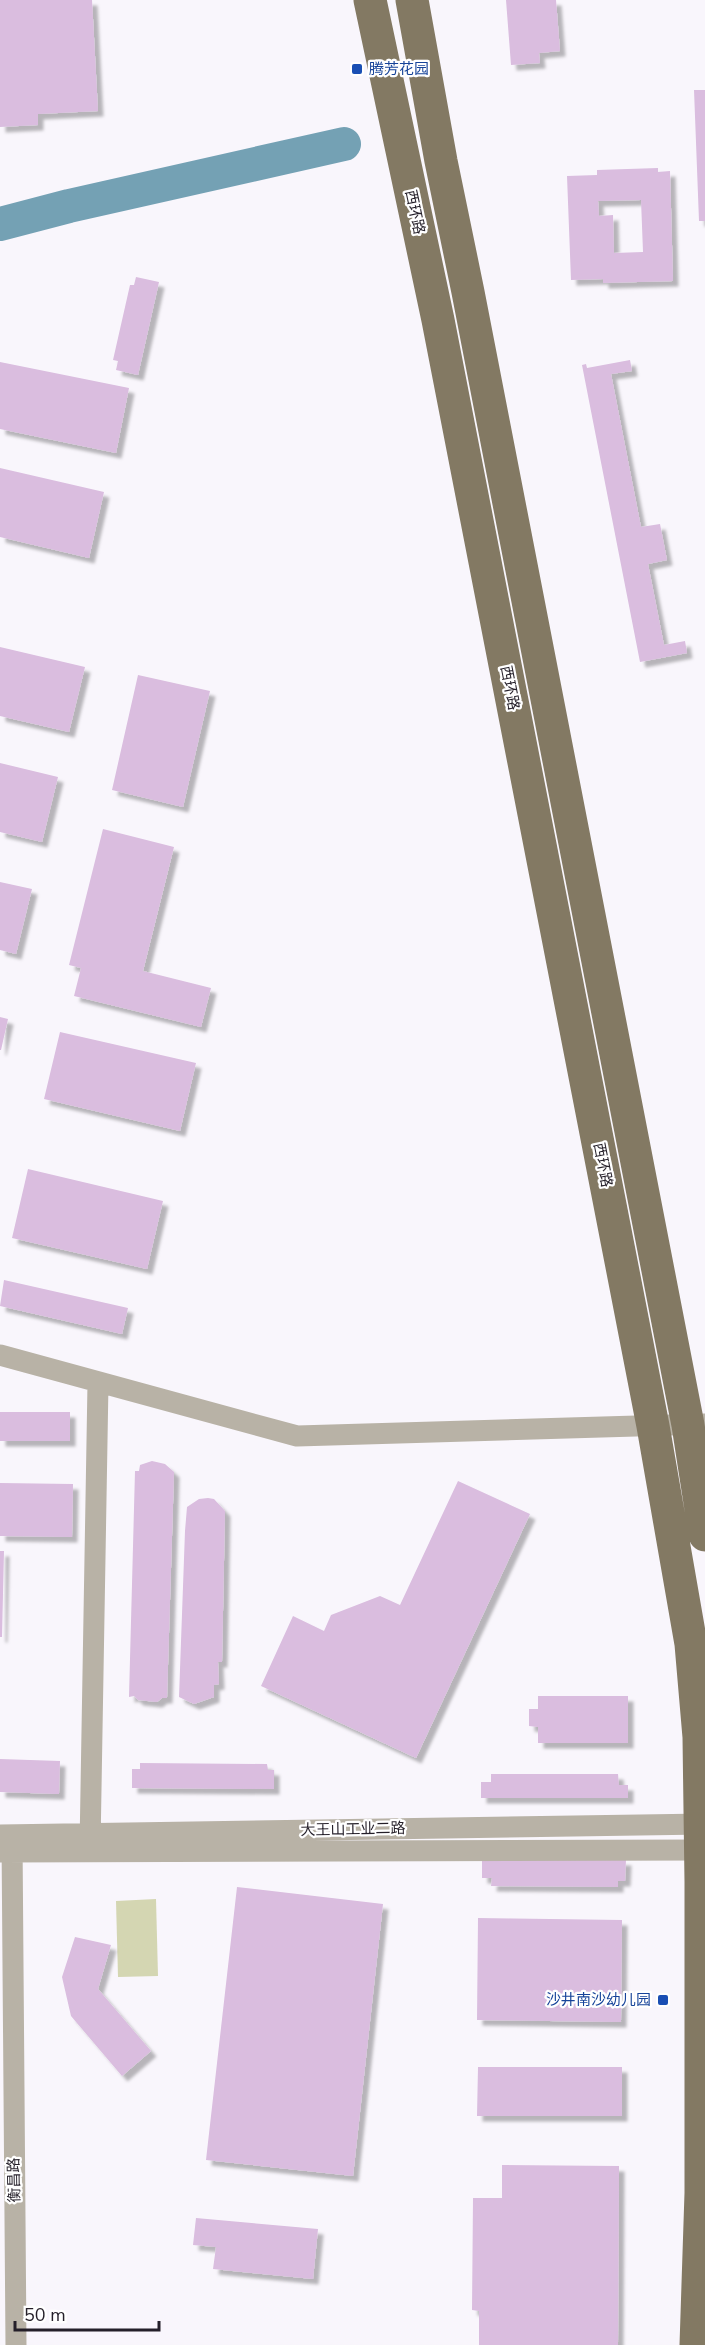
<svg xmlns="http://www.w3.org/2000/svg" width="705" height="2345" font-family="'Nunito Sans','Noto Sans SC',sans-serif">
  <defs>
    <filter id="shadow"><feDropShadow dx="5.5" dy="5.5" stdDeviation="1.5" flood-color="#0004"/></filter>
  </defs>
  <rect width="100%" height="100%" fill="#f9f6fc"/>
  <path fill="#d4d6b2" d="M156 1899 158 1976 118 1977 116 1901Z"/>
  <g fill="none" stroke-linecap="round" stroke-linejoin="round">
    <path stroke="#74a1b4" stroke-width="34" d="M0 224 69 206 344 144"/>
  </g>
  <path fill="#dabddf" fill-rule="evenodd" filter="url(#shadow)" d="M0 0H92L98 111 38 114V125L0 127Z
    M506 0H556L560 51 539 53 540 63 511 65Z
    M694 90H705V221H699Z
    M658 168V172L670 171 673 281 603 283V279L571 280 567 176 597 175V170ZM641 200 643 252 614 253 613 215 599 216 598 201Z
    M136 277 159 282 138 375 116 370 118 361 113 360 130 285H134Z
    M630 360 632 371 611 374 641 527 660 524 667 560 648 564 664 645 685 641 687 653 640 662 582 365 586 364 587 368Z
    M0 362 129 388 116 453 0 429Z
    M0 468 104 492 89 558 0 537Z
    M0 647 85 667 69 732 0 716Z
    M138 675 210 691 183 807 112 790Z
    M0 763 58 777 42 842 0 832Z
    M103 829 174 847 143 971 211 988 201 1027 74 996 81 968 69 965Z
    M0 882 32 889 16 954 0 950Z
    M0 1017 8 1019 1 1050H0Z
    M60 1032 196 1063 180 1131 44 1099Z
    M28 1169 163 1201 147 1269 12 1238Z
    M4 1280 128 1308 122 1334 0 1306Z
    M0 1412H70V1441H0Z
    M152 1461 165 1464 174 1472 167 1698H162L157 1702 138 1700 134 1696 129 1697 135 1471H139L140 1465Z
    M458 1481 530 1514 416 1758 261 1686 293 1616 324 1631 331 1615 380 1596 400 1605Z
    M0 1483 73 1484 72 1537 0 1536Z
    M208 1498 214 1499 225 1511 222 1662H218L219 1684 214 1685V1697L194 1704 179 1697 185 1531 187 1507 199 1499Z
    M0 1551H4L2 1637H0Z
    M538 1696H628V1743H538V1727L529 1726V1709H538Z
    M0 1759 60 1761 59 1794 0 1792Z
    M140 1763 267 1764 268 1770H274V1789L132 1788V1769H140Z
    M491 1774H618L619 1785H628V1798H481V1782H491Z
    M482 1859 626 1860 625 1881H618V1887L491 1886 492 1878H482Z
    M237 1887 383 1904 353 2176 206 2160Z
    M478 1918 622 1920 621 2022 477 2020Z
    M75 1937 111 1945 98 1989 151 2051 122 2076 71 2016 62 1977Z
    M478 2067H622V2116H477Z
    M502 2165 619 2166 618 2345H479V2311L472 2310 473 2198H502Z
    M196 2218 318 2229 313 2279 213 2269 216 2247 193 2245Z"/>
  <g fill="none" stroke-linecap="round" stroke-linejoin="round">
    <path stroke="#b8b2a6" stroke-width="21" d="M0 1355 297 1436 705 1424
      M0 1835 705 1824
      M12 1838 16 2345
      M90 1847 98 1383
      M0 1852 705 1850"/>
    <path stroke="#837963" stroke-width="33" d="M370 0 438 320 653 1426 691 1644 699 1737 701 1882V2193L696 2345
      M412 0 441 161 468 292 688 1425 705 1535"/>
  </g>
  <g fill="#1a4fb4" stroke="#fff" stroke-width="2">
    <rect x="351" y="63" width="12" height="12" rx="3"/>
    <rect x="657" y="1994" width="12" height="12" rx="3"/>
  </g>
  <g text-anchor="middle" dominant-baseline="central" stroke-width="4.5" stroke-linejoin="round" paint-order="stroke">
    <g font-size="15" fill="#164399" stroke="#fff" text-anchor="start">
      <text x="369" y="69">腾芳花园</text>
      <text x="651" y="2000" text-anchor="end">沙井南沙幼儿园</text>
    </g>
    <g font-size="15" fill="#241f29" stroke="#fff">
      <text transform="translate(415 212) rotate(78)">西环路</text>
      <text transform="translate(510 688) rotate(79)">西环路</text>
      <text transform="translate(603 1165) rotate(79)">西环路</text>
      <text transform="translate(353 1829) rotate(-1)">大王山工业二路</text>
      <text transform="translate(14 2180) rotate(-91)">衡昌路</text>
    </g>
  </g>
  <path d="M15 2321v9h144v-9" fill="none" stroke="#241f29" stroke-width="3"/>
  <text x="24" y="2321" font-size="18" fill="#241f29" stroke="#ffffff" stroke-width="4.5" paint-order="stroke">50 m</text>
</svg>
